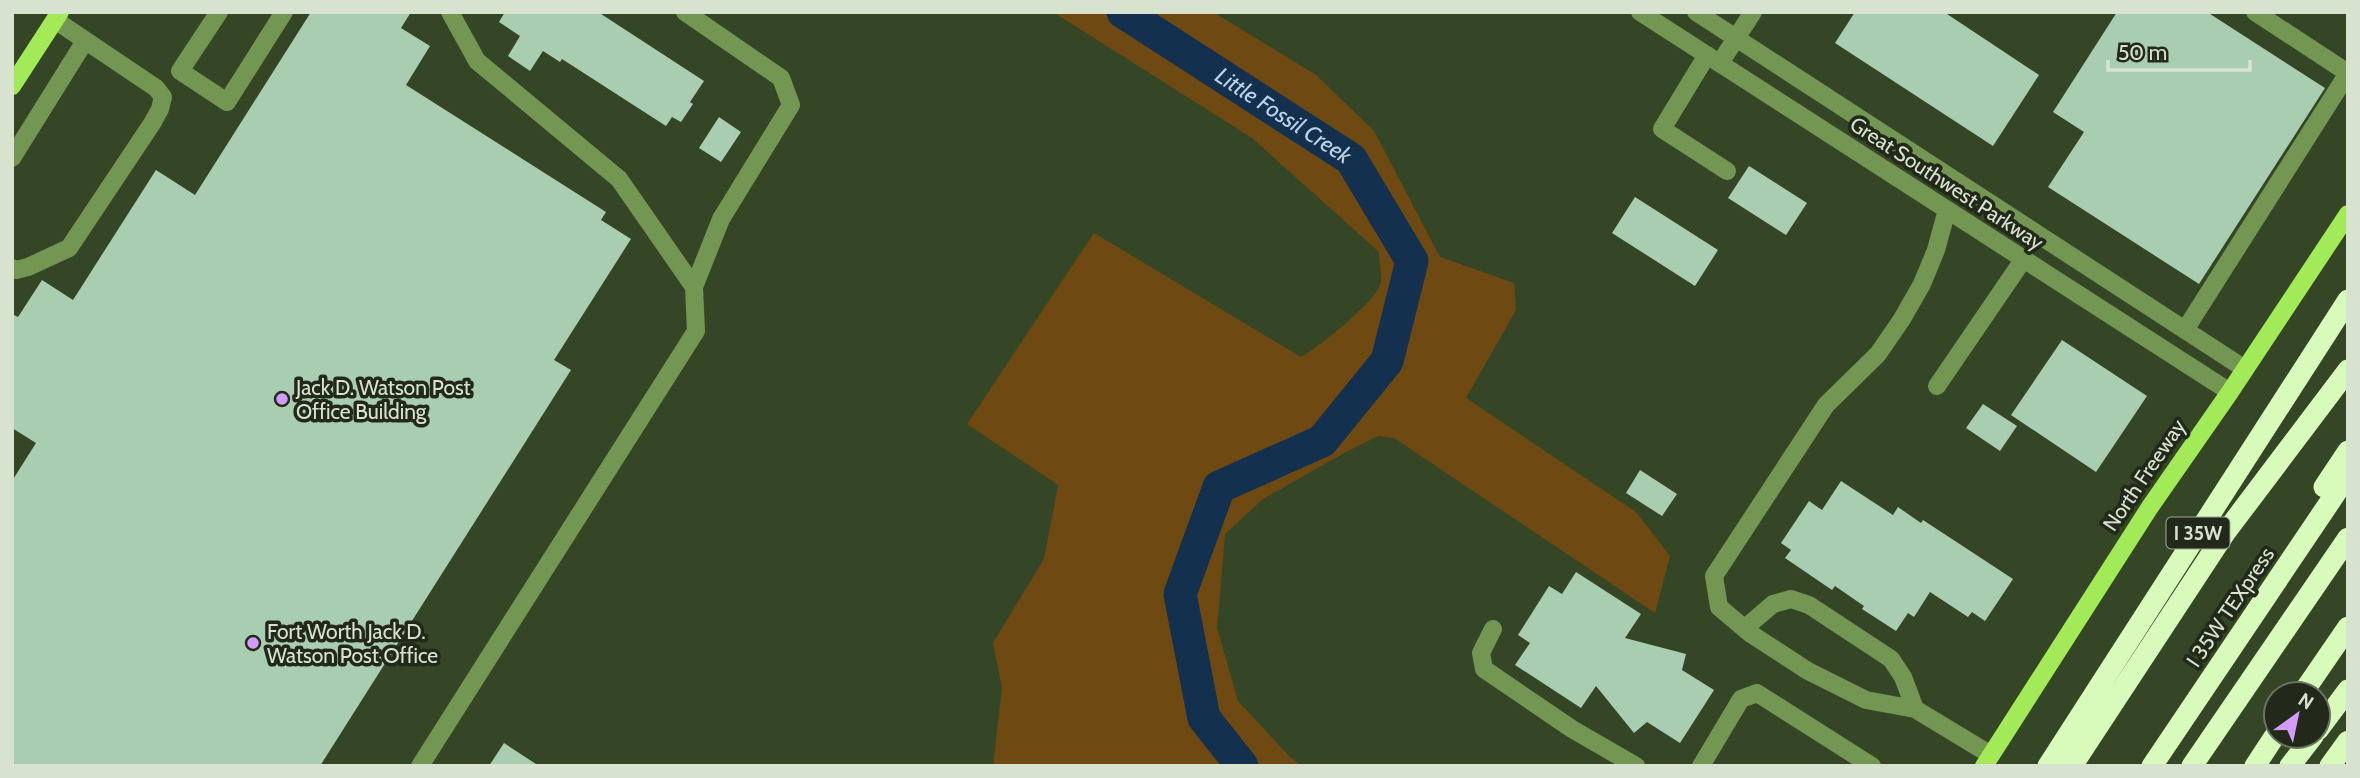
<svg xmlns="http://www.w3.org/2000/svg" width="2360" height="778" font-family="Cabin,sans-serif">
  <rect width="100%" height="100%" fill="#354626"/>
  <path fill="#6e4912" d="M1053 12H1213L1316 75 1374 131 1440 257 1514 283 1516 310 1466 398 1636 512 1670 556 1655 613 1394 438 1378 436 1344 453 1263 499 1225 534 1217 628 1238 701 1290 757 1302 766H993L1002 688 993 643 1044 559 1058 485 967 424 1094 233 1301 357C1318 348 1374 303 1380 285 1383 276 1379 261 1379 252L1252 138Z"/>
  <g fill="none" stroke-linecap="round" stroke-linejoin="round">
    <path stroke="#13314f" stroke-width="33" id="s1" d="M1123 12 1351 159 1412 261 1387 361 1322 441 1219 487 1180 594 1204 718 1242 766"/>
  </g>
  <path fill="#a8cdb0" d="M311 12H411L401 28 430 46 406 85 606 212 601 220 631 239 554 360 571 370 320 766H12V481L36 443 12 428V314L18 317 42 280 73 300 156 170 195 195Z
    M505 12H598L704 81 690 102 693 104 681 122 672 117 666 126 562 59 560 62 543 51 530 71 508 56 520 36 499 22Z
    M1855 12H1944L2039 75 1993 146 1835 43Z
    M2117 12H2207L2325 88 2199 284 2048 187 2084 132 2053 112Z
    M719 117 741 132 721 162 699 148Z
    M1749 166 1807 203 1786 235 1728 198Z
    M1635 197 1718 250 1695 286 1612 233Z
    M2062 340 2147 396 2096 472 2011 415Z
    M1983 404 2017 426 2000 451 1966 428Z
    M1640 470 1677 494 1662 516 1626 493Z
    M1841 481 1893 515 1898 507 1921 523 1923 520 2013 579 1985 621 1972 612 1968 617 1930 592 1914 617 1908 613 1896 631 1862 609 1864 606 1835 586 1832 590 1785 558 1791 550 1781 543 1809 501 1822 510Z
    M1576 572 1641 614 1625 638 1686 654 1682 670 1714 690 1680 743 1647 722 1634 733 1596 686 1581 708 1515 665 1530 643 1518 635 1549 586 1562 594Z
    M504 743 539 766H489Z"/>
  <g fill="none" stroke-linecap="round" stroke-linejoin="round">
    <path stroke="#739653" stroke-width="18" d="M219 12 180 71 227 102 284 12
      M685 12 781 78 791 105 721 219 694 287
      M1640 12 2230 392
      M1696 12 2245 369
      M2255 12 2348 73
      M1707 55 1662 129 1727 171
      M1720 63 1753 12
      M12 158 85 41
      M1947 210 1936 250 1922 284 1902 319 1878 354 1826 405 1714 576 1719 607 1751 634 1808 671 1866 700 1915 709 1991 755
      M12 268 16 270 28 267 69 248 153 122 160 109 163 97 156 88 55 20
      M2185 330 2348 73
      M1937 386 2023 260
      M1745 628 1773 604 1791 599 1809 605 1891 659 1903 677 1915 709
      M1493 629 1481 653 1484 669 1572 729 1636 766
      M420 766 696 331 694 287 619 179 477 61 450 12
      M1701 766 1741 699 1757 693 1872 766"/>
    <path stroke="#a2ea57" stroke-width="18" d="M12 86 60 12
      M1984 766 2150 507 2230 392 2348 214"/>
    <path stroke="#d8fbbc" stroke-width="21" d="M2324 487 2348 451
      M2302 694 2348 627
      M2318 730 2348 690
      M2048 766 2348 300
      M2072 766 2225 533 2348 370
      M2152 766 2348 475
      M2192 766 2348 538
      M2255 766 2276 734
      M2290 766 2313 736
      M2330 766 2348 741"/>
  </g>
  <g fill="#d59bfa" stroke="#22291b" stroke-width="2.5">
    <circle cx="282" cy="399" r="7"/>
    <circle cx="253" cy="643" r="7"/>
  </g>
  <g text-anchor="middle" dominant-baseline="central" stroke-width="7" stroke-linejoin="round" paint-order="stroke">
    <rect fill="#22291b" stroke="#a1aa99" stroke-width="2" x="2166.5" y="517.5" width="63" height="31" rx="5"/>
    <g font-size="19" font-weight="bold" fill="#d7e2cf">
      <text x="2198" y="533">I 35W</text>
    </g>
    <g font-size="21" fill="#d7e2cf" stroke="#22291b">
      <text transform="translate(1947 183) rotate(33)">Great Southwest Parkway</text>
      <text transform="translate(2144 475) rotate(-56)">North Freeway</text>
      <text transform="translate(2230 607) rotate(-56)">I 35W TEXpress</text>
    </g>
    <g font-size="21" fill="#d7e2cf" stroke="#22291b" text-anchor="start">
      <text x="296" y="387">Jack D. Watson Post<tspan x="296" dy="24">Office Building</tspan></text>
      <text x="267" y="631">Fort Worth Jack D.<tspan x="267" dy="24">Watson Post Office</tspan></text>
    </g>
    <g font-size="23" font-style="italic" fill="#bdd1e8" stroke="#22291b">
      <text stroke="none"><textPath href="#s1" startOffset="191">Little Fossil Creek</textPath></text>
    </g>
  </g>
  <rect width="2360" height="778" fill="none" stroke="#d7e2cf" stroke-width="28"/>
  <g transform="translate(2297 715) rotate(33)"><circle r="33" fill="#22291b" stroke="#6a7363" stroke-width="2"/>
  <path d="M0-5L12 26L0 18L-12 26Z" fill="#d59bfa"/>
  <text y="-10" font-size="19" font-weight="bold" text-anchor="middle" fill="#d7e2cf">N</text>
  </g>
  <path d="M2108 60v10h142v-10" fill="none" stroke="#d7e2cf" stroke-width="3.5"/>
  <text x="2118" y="60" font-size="21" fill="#d7e2cf" stroke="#22291b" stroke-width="5" paint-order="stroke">50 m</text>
</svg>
